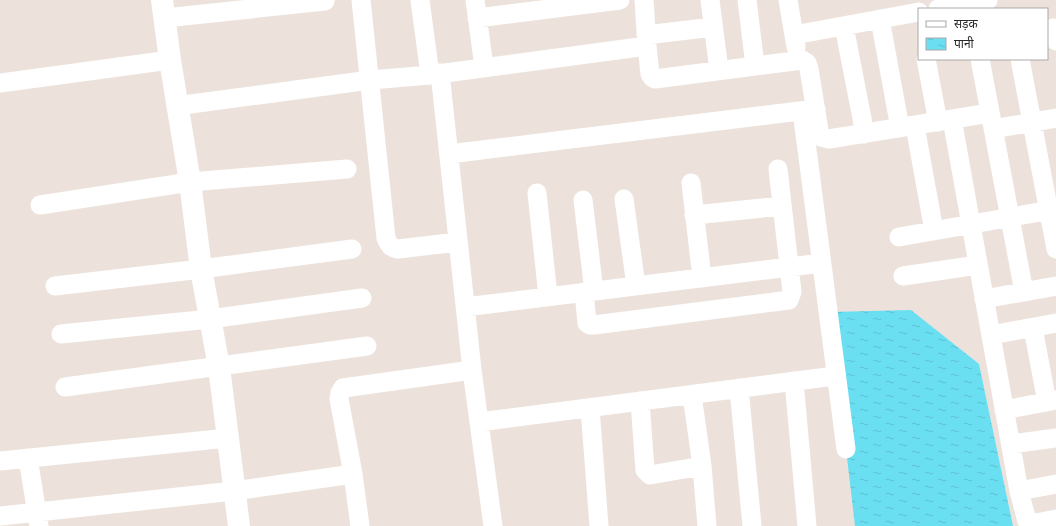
<svg xmlns="http://www.w3.org/2000/svg" width="1056" height="526" font-family="Jost,'Noto Sans Devanagari',sans-serif">
  <defs>
    <pattern id="water-ripples" width="26" height="14" patternUnits="userSpaceOnUse"><rect width="26" height="14" fill="#6adff2"/><path d="M2 4q2-2 4 0t4 0M15 11q2-2 4 0t4 0" fill="none" stroke="#5cbfd0"/></pattern>
  </defs>
  <rect width="100%" height="100%" fill="#ece2db"/>
  <path fill="url(#water-ripples)" d="M911 310 979 364 1013 526H855L830 312Z"/>
  <g fill="none" stroke-linecap="round" stroke-linejoin="round">
    <path stroke="#fff" stroke-width="19" d="M361 0 386 238C389 245 391 248 398 249L458 242
      M420 0 430 75
      M475 0 484 67
      M644 0 647 46
      M710 0 719 70
      M747 0 755 66
      M788 0 796 47
      M938 9 988 0
      M165 18 325 1
      M477 18 620 0
      M880 19 900 128
      M844 26 865 134
      M1053 28 1056 41
      M646 35 713 27
      M794 35 919 12
      M926 59 938 122
      M980 59 1024 292
      M1020 59 1056 249
      M440 73 472 370 493 526
      M0 83 170 60
      M176 106 370 80 430 75 647 46 650 74 652 77 655 79 802 60 807 63 809 69 819 130 821 137 829 139 990 113
      M802 111 846 449
      M952 119 1019 491 1027 521 1036 523 1056 519
      M915 126 934 231
      M993 129 1056 118
      M449 154 816 109
      M691 183 702 278
      M537 193 548 296
      M624 199 636 286
      M583 200 594 291
      M40 205 190 182 347 169
      M694 215 782 206
      M899 237 1056 209
      M903 276 978 265
      M55 286 201 269 352 249
      M584 292 587 323 590 325H594L789 300 792 292 778 169
      M984 299 1056 286
      M465 307 814 264
      M1033 328 1047 402
      M61 334 210 319 362 298
      M991 335 1056 323
      M794 381 807 526
      M65 387 367 346
      M739 388 752 526
      M692 395 702 466 707 526
      M640 401 645 470 650 475 702 466
      M590 408 599 526
      M1004 410 1056 400
      M479 422 827 377
      M1011 444 1056 438
      M28 458 39 526
      M0 461 228 438
      M1019 491 1056 484
      M0 516 234 491 353 474
      M360 526 353 474 339 399 340 393 343 388 472 370"/>
    <path stroke="#fff" stroke-width="22" d="M162 0 170 60 190 182 201 269 219 367 239 526"/>
  </g>
  <rect x="918" y="8" width="130" height="52" fill="#ffffff" stroke="#a9a9a9"/>
  <rect x="926" y="21" width="20" height="6" fill="#ffffff" stroke="#a9a9a9"/>
  <text x="954" y="28" font-size="12" fill="#292929">सड़क</text>
  <rect x="926" y="38" width="20" height="12" fill="url(#water-ripples)" stroke="#a9a9a9"/>
  <text x="954" y="48" font-size="12" fill="#292929">पानी</text>
</svg>
